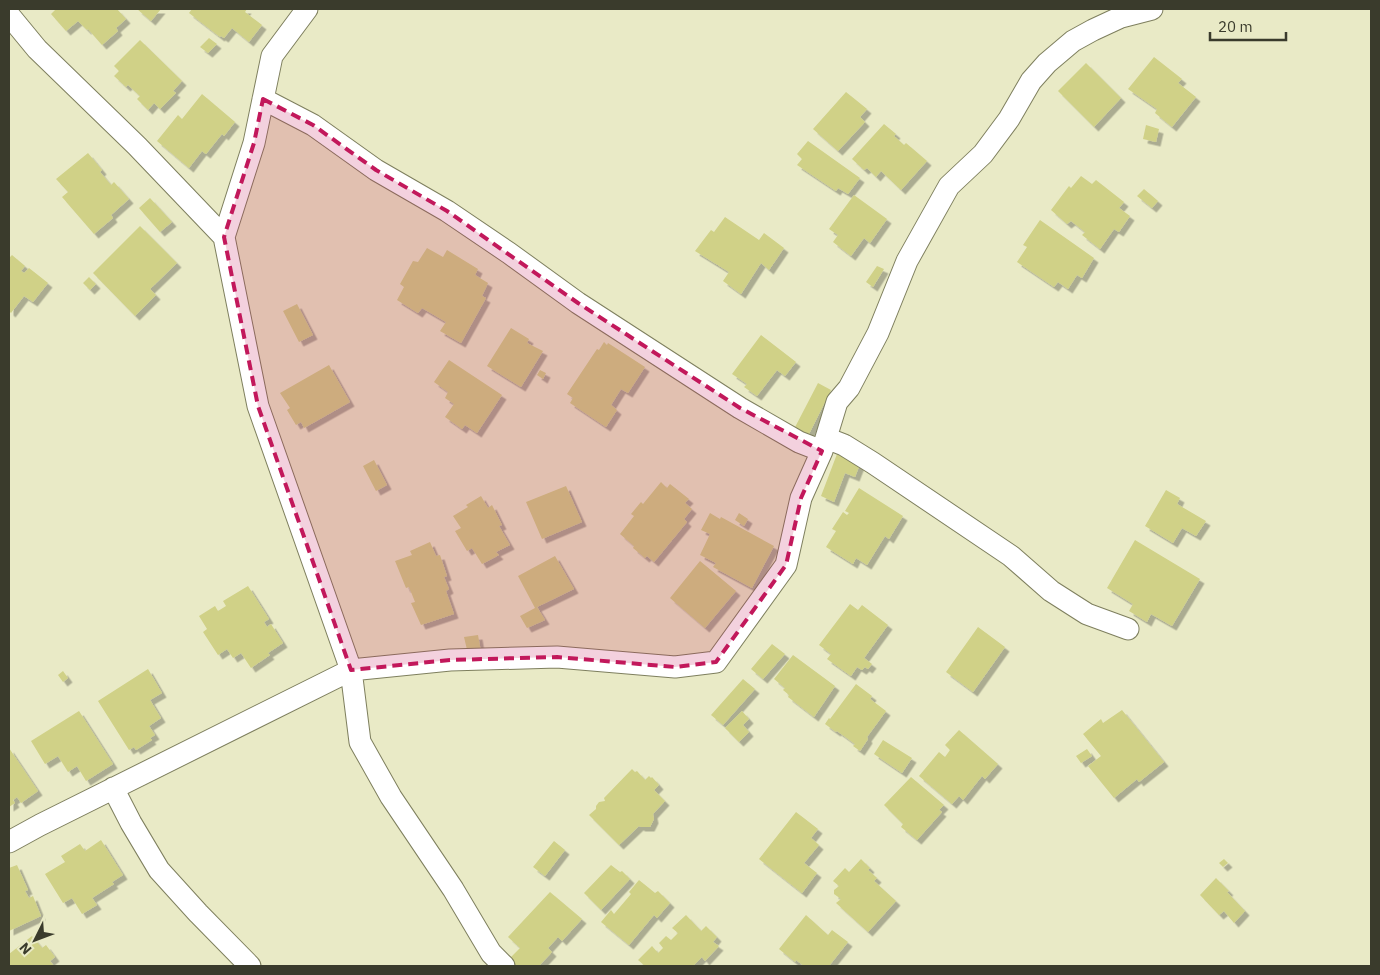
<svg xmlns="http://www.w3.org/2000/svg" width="1380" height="975" font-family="'IBM Plex Sans',sans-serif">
  <defs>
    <filter id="shadow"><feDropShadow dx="4.5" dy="4.5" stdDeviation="0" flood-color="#0004"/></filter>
  </defs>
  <rect width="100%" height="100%" fill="#e9eac6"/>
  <path fill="#d0d187" filter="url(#shadow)" d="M56 9H117L126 19 116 28 118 31 102 45 88 29 87 30 78 21 66 31 51 14Z
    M137 9H161L151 21Z
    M192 9H247L245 12 262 25 249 42 232 28 224 38 221 36 220 37 189 13Z
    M209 38 217 44 208 53 200 47Z
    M140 40 182 81 173 91 176 93 160 109 154 103 148 110 137 99 140 96 128 85 126 87 114 76 119 71 114 66Z
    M1154 57 1182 79 1178 83 1196 97 1172 127 1155 113 1157 109 1128 89Z
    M1086 63 1121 98 1094 127 1058 91Z
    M846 92 867 109 860 117 865 122 838 151 813 129Z
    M202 94 235 122 224 136 222 134 206 154 202 151 189 168 157 141 178 115 182 119Z
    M884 124 896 134 894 136 904 145 906 143 927 161 901 190 881 171 876 177 867 168 864 170 852 159Z
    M1146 125 1159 129 1156 142 1143 139Z
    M808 141 860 178 848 194 838 188 836 191 797 165 802 159 797 154Z
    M88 153 102 170 100 172 111 185 114 182 129 199 111 215 113 218 94 234 62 197 68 192 56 179Z
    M1081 176 1092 184 1096 180 1124 202 1119 208 1130 216 1119 232 1114 229 1100 249 1082 235 1085 232 1071 221 1067 224 1051 210 1069 186 1071 188Z
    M1144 189 1158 201 1152 208 1137 196Z
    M854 195 887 219 870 243 864 238 851 256 833 242 838 235 829 229Z
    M150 198 172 222 160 232 139 208Z
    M725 217 759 240 764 233 784 248 769 270 761 263 741 294 723 281 729 272 695 251 711 230 714 232Z
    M1040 220 1094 258 1082 278 1077 275 1068 289 1058 282 1054 287 1017 262 1027 247 1023 245Z
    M140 226 177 263 150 289 156 295 135 316 93 273Z
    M427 248 443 257 447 250 478 269 475 275 488 283 482 296 486 298 461 343 440 331 446 322 422 308 418 313 397 300 404 287 400 284 413 261 418 262Z
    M12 255 25 266 21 271 24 273 29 268 48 283 33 302 24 296 11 313 9 311V258Z
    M877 266 884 269 873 287 866 282Z
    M89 277 96 284 90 290 83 283Z
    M297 304 313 335 299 342 283 311Z
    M511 328 529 339 527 343 543 351 521 387 487 366Z
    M761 335 796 362 785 376 777 370 757 396 744 387 747 384 732 374Z
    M604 342 607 345 608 343 645 367 628 393 621 389 611 405 617 410 606 427 570 403 573 398 567 394 597 349 599 350Z
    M449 360 502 395 477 433 465 425 462 429 445 417 454 404 445 398 448 392 434 382Z
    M329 365 350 402 304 428 301 422 296 425 287 410 290 408 280 393Z
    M540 370 546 373 543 379 537 375Z
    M818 383 831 390 806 440 792 433Z
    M837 454 860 464 855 477 845 473 834 502 821 496Z
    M374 460 387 485 376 491 363 466Z
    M661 482 667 488 670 484 689 499 685 503 692 509 684 519 687 522 654 562 647 556 645 558 633 548 634 546 620 534 634 516 631 514 641 502 643 504Z
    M566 486 582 522 542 539 526 502Z
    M859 488 903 516 889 539 885 536 867 565 856 558 853 564 826 547 836 531 832 529 843 512 847 515 849 513 845 511Z
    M1166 490 1180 498 1177 504 1206 521 1196 536 1182 528 1173 543 1145 526Z
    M481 496 488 508 492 505 502 525 499 526 510 545 496 552 499 555 482 564 472 548 467 551 455 531 461 528 453 516 468 507 466 505Z
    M710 513 720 519 721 517 774 546 752 588 713 567 716 563 700 555 710 534 701 530Z
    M739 513 748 519 744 526 735 520Z
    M1135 540 1200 579 1172 626 1151 614 1147 622 1129 611 1133 604 1107 588Z
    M430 542 436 556 440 555 447 576 444 577 449 589 446 591 454 614 421 625 411 603 415 602 409 587 406 588 395 561 412 555 410 551Z
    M555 556 574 589 537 607 545 620 527 628 520 616 535 608 518 576Z
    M700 561 736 591 705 628 670 598Z
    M248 586 269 619 264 622 267 627 271 624 283 643 268 653 270 655 251 668 241 653 233 658 227 649 218 655 203 632 207 629 199 616 215 606 218 611 226 606 223 601Z
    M850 604 858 610 862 605 888 625 864 658 872 664 868 669 865 667 862 670 857 667 851 676 827 659 831 654 819 645Z
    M978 627 1005 647 973 692 946 672Z
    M478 635 481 652 468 654 464 637Z
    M772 644 785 654 763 679 751 669Z
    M793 655 835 686 814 717 788 697 789 695 783 690 785 688 774 679Z
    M148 669 162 693 150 700 161 718 149 726 155 735 150 738 152 740 136 750 134 747 129 750 98 701Z
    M63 671 68 678 63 682 58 675Z
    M743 679 755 689 723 725 711 715Z
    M856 684 872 696 870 699 886 711 867 737 868 739 860 751 853 746 855 744 837 731 836 732 825 724 829 718 830 719Z
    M1122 710 1164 762 1139 782 1137 779 1114 798 1088 766 1101 756 1083 734 1101 719 1103 723Z
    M79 711 113 764 86 781 77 766 68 772 58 756 45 764 31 741Z
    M742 711 749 719 743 725 749 732 739 742 725 728Z
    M959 730 998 764 985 779 982 776 963 800 959 796 952 804 919 776 939 752 945 757 950 750 945 745Z
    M883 740 912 758 902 773 874 754Z
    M9 748 38 791 21 803 17 797 13 800 15 803 9 807Z
    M1087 749 1092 756 1081 763 1076 756Z
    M632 769 635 772 637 771 645 780 649 776 651 778 652 777 659 785 654 790 665 801 653 814 654 819 650 827H641L639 826 619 845 589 815 596 809V806L599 802 605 801 604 798Z
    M911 777 944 805 939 810 942 812 917 840 901 827 903 824 884 805Z
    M796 812 818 829 811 838 819 845 804 863 817 873 802 893 759 859Z
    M101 840 123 875 112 882 114 884 92 898 97 905 82 914 72 898 63 903 45 874 65 862 61 856 80 844 85 851Z
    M554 841 565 850 545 876 533 867Z
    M861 859 870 868 868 870 877 878 874 881 896 901 868 932 836 903 841 899 834 894V890L839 886 833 881 845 868 849 872Z
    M1224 859 1228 863 1223 867 1219 863Z
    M17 865 28 890 25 891 29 898 33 896 41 916 9 931V868Z
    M611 865 620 872 622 871 630 879 601 910 584 893Z
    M1216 878 1229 891 1227 892 1245 911 1234 923 1224 911 1219 915 1200 895Z
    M639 880 655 893 658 891 670 903 657 918 654 915 629 945 601 922 611 910 614 914 631 894 629 892Z
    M550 892 582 919 562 941 558 937 548 948 552 952 539 966H514L508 960 520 948 508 937Z
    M686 915 701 931 706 926 717 937 713 942 719 946 705 961 702 957 693 966H645L638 960 652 946 658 953 663 948 659 943 666 936 671 940 678 933 672 928Z
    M806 915 828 935 832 930 848 942 829 966H804L796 960 795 962 779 949Z
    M32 936 42 948 46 945 55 957 50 961 54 966H9V954Z"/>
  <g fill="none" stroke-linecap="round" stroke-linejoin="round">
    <defs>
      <path id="minor" d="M9 15 37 49 137 146 224 237
        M263 99 313 125 376 170 447 211 509 253 578 303 740 408 799 442 822 451
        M826 438 844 445 873 463 1011 556 1051 591 1087 614 1128 629
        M113 788 131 823 159 870 198 913 250 966
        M9 842 40 825 351 670 258 406 224 237 254 143 272 56 307 9
        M504 966 491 953 453 889 391 797 360 742 351 670 450 660 557 657 675 667 716 662 786 565 801 498 822 451 837 402 849 388 878 333 907 261 949 186 983 154 1009 119 1031 81 1047 63 1073 41 1093 30 1121 17 1152 9"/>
    </defs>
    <use href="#minor" stroke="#7e7f5e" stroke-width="23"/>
    <use href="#minor" stroke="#fff" stroke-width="21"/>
  </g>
  <path fill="#c2185b" fill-opacity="0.2" stroke="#c2185b" stroke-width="4" stroke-dasharray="10 6" stroke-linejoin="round" d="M263 99 313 125 376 170 447 211 578 303 740 408 822 451 801 498 786 565 716 662 675 667 557 657 450 660 351 670 258 406 224 237 254 143Z"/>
  <rect width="1380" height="975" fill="none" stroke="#3a3b2c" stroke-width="20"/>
  <g transform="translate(35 940) rotate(228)" stroke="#e9eac6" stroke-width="4" paint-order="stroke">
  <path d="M0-4L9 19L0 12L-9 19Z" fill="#3a3b2c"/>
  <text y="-8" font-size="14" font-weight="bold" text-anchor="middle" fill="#3a3b2c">N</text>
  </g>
  <path d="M1210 32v8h76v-8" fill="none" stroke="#3a3b2c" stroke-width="2.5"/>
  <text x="1218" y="32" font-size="15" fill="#3a3b2c" stroke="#e9eac6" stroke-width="4" paint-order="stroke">20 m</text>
</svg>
